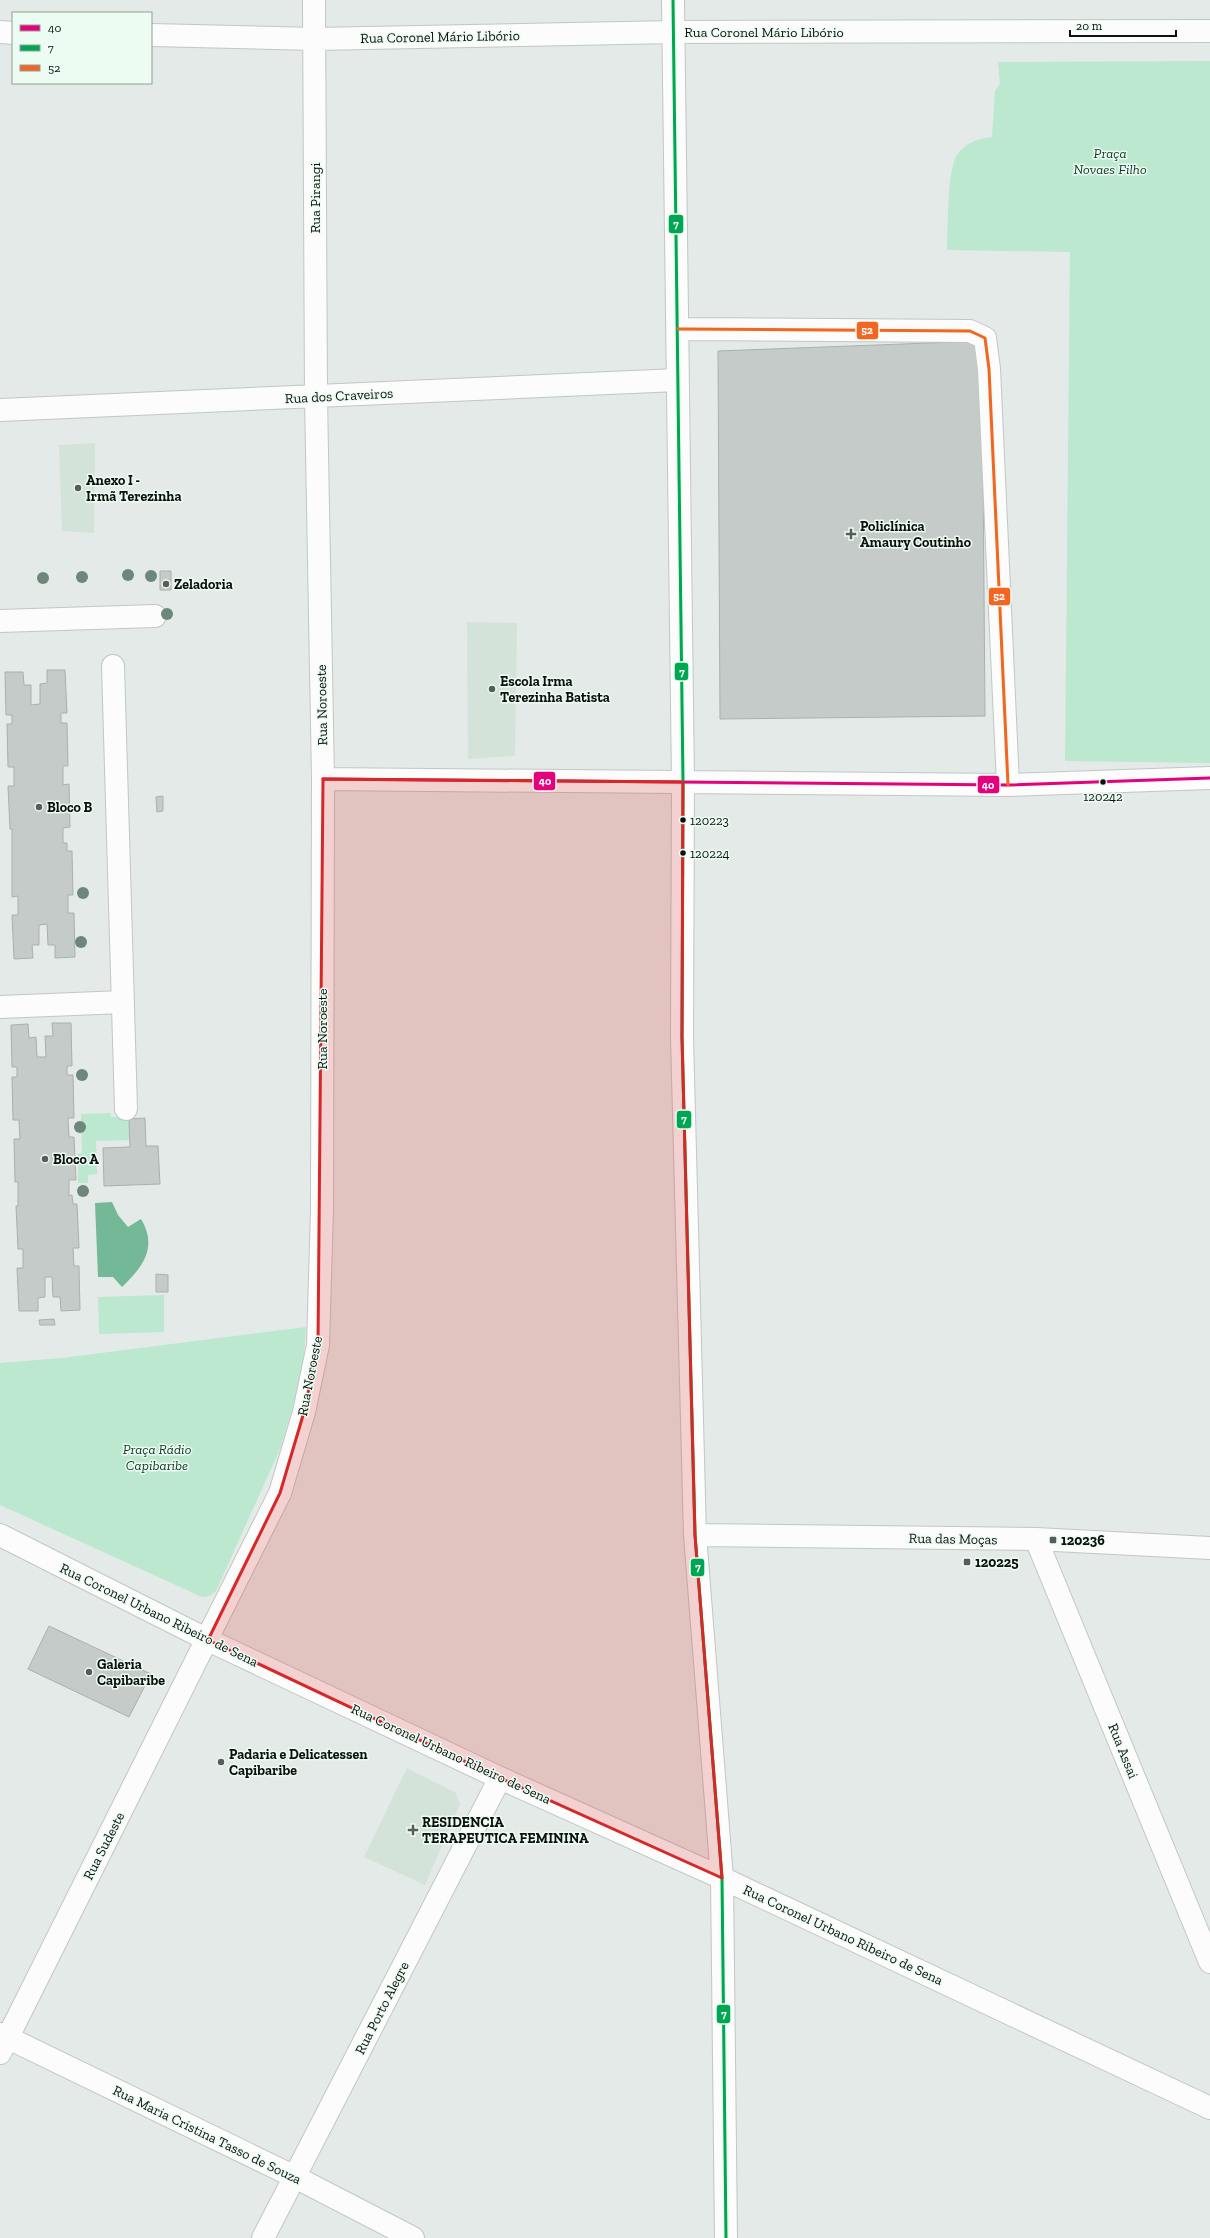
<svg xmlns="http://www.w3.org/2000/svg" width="1210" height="2238" font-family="'Zilla Slab',serif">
  <rect width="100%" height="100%" fill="#e4eae7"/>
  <path fill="#d4e3da" d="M95 443 94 533 62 531 59 445Z
    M467 622 517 623 515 756 468 759Z
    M407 1768 455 1792 460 1804 425 1885 364 1857Z"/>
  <path fill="#bbe8cf" d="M1210 61V763L1065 761 1070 252 947 250C948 230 947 169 957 155 966 142 978 139 992 137L995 91 1000 84 998 62Z
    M110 1113 111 1117 129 1116 130 1140 96 1141 97 1174 88 1175V1183H78V1154L82 1153 81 1114Z
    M164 1295V1332L99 1334 98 1297Z
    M306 1327 304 1356 297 1393 280 1449 216 1591 210 1596 202 1597 0 1505V1363L62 1358Z"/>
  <path fill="#73b997" d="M112 1202 118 1215 128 1227 141 1219C158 1247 143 1267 122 1287L113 1277H98L95 1203Z"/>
  <path fill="#c5cbc8" stroke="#abb0ad" d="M982 341 985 716 720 719 718 351Z
    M160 571H171V590H160Z
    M47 670H65L67 713H61V723H67L68 766H63V785L69 784 70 827 63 828V843H67V851H72L73 895H68V913H74L75 957 55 958V945H48L47 924 39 925V945H32L33 958 14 959 12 915H18V896L12 897V829H10L8 786H14V767H8L7 724H12V715H6L5 672H23L24 685H31V705L40 704V684L47 683Z
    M163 796V811L157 812 156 797Z
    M52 1023H71L72 1066H67V1075H73L74 1118H68L69 1137H74L76 1180H69V1196L72 1195 73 1204H77L79 1248H73L74 1266H79L80 1310 61 1311 60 1297H53L52 1277H45V1297L38 1298V1311H19L17 1268H23V1249H18L16 1206H18V1182H15L14 1139H20L19 1120H13L12 1077H17V1067H12L11 1025 28 1024 29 1038 36 1037 37 1057H46L45 1036H53Z
    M145 1118 146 1146H158L160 1184 104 1186 103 1148 130 1147 129 1119Z
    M156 1274 168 1275V1292H156Z
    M54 1319 55 1325H40L39 1320Z
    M49 1626 151 1674 129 1717 28 1669Z"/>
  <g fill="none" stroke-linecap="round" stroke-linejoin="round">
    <defs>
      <path id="minor" d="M673 0 683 782 682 1037 695 1535 722 1878 726 2238
        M0 32 13 33
        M151 35 315 39 674 32 1210 31
        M678 329 970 331 985 338 989 369 1008 785
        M0 410 677 380
        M0 621 155 616
        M113 666 126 1109
        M323 779 1008 785 1210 778
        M0 1007 123 1002
        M0 1535 208 1640 500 1778 722 1878 1210 2108
        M695 1535 1036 1539 1210 1548
        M1036 1539 1210 1962
        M0 2034 295 2177 413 2238
        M0 2053 280 1493 304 1412 318 1345 322 1209 323 779 316 397 314 0
        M263 2238 500 1778"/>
    </defs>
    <use href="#minor" stroke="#c2c7c4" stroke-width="24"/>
    <use href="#minor" stroke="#fbfcfb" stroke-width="22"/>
    <defs>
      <path id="bus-1" d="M323 779 1008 785 1210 778"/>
      <path id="bus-2" d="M673 0 683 782 682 1037 695 1535 722 1878 726 2238"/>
      <path id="bus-3" d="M678 329 970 331 985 338 989 369 1008 785"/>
    </defs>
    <use href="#bus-1" stroke="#edfcf3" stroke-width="6"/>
    <use href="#bus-2" stroke="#edfcf3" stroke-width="6"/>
    <use href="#bus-3" stroke="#edfcf3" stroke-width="6"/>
    <use href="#bus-1" stroke="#e5007d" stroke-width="3"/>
    <use href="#bus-2" stroke="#00a651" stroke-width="3"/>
    <use href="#bus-3" stroke="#f26522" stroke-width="3"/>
  </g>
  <g fill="#6d877b">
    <circle cx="128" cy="575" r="6"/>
    <circle cx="151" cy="576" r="6"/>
    <circle cx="82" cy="577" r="6"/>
    <circle cx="43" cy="578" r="6"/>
    <circle cx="167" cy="614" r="6"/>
    <circle cx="83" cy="893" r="6"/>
    <circle cx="81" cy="942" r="6"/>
    <circle cx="82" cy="1075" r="6"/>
    <circle cx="80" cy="1127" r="6"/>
    <circle cx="83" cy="1191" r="6"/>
  </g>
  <path fill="#d62828" fill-opacity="0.2" stroke="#d62828" stroke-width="3" stroke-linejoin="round" d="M323 779 683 782 682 1037 695 1535 722 1878 500 1778 208 1640 280 1493 304 1412 318 1345Z"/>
  <g fill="#585d5a" stroke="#edfcf3" stroke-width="1.5">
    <circle cx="78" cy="488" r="4"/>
    <path d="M849 528h4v4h4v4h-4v4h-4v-4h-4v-4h4z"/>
    <circle cx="166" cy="584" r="4"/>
    <circle cx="492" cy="689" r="4"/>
    <circle cx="39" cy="807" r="4"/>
    <circle cx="45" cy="1159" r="4"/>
    <rect x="1049" y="1536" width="8" height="8" rx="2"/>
    <rect x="963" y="1558" width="8" height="8" rx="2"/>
    <circle cx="89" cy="1672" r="4"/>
    <circle cx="221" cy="1762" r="4"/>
    <path d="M411 1824h4v4h4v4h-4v4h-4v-4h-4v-4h4z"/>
  </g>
  <g fill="#0c110e" stroke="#edfcf3" stroke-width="1.5">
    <circle cx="1103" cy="782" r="3.5"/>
    <circle cx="683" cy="820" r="3.5"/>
    <circle cx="683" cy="853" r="3.5"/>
  </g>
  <g text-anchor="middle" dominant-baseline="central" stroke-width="3" stroke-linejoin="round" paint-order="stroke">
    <g font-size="13" fill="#0c110e" stroke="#edfcf3" text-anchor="start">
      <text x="1103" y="796" text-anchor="middle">120242</text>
      <text x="690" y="820">120223</text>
      <text x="690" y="853">120224</text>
    </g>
    <g font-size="14" fill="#0c110e" stroke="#edfcf3">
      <text x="764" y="32">Rua Coronel Mário Libório</text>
      <text transform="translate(440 37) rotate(-1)">Rua Coronel Mário Libório</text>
      <text transform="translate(315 198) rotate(-90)">Rua Pirangi</text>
      <text transform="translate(339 396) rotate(-3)">Rua dos Craveiros</text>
      <text transform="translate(322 705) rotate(-91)">Rua Noroeste</text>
      <text transform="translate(322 1029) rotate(-90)">Rua Noroeste</text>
      <text transform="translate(310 1376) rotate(-79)">Rua Noroeste</text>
      <text transform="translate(953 1539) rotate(1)">Rua das Moças</text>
      <text transform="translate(159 1615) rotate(26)">Rua Coronel Urbano Ribeiro de Sena</text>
      <text transform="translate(1123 1751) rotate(68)">Rua Assai</text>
      <text transform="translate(451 1754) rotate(25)">Rua Coronel Urbano Ribeiro de Sena</text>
      <text transform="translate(104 1846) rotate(-63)">Rua Sudeste</text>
      <text transform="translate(843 1935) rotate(25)">Rua Coronel Urbano Ribeiro de Sena</text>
      <text transform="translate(382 2008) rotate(-63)">Rua Porto Alegre</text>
      <text transform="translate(207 2135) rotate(26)">Rua Maria Cristina Tasso de Souza</text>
    </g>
    <g font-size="14" font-style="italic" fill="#0c3623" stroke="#edfcf3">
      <text x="1110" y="153">Praça<tspan x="1110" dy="16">Novaes Filho</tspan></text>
      <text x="157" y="1449">Praça Rádio<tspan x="157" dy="16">Capibaribe</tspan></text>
    </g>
    <g font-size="14" font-weight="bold" fill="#0c110e" stroke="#edfcf3" text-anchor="start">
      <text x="86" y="480">Anexo I -<tspan x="86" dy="16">Irmã Terezinha</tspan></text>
      <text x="860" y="526">Policlínica<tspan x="860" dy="16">Amaury Coutinho</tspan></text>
      <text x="174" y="584">Zeladoria</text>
      <text x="500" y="681">Escola Irma<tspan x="500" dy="16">Terezinha Batista</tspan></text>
      <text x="47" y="807">Bloco B</text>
      <text x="53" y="1159">Bloco A</text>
      <text x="1061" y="1540">120236</text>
      <text x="975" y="1562">120225</text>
      <text x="97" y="1664">Galeria<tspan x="97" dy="16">Capibaribe</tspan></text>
      <text x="229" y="1754">Padaria e Delicatessen<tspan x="229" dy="16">Capibaribe</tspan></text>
      <text x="422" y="1822">RESIDENCIA<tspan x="422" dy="16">TERAPEUTICA FEMININA</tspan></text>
    </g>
  </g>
  <g stroke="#edfcf3" stroke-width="1.5">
    <rect x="668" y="214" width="16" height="20" rx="4" fill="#00a651"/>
    <rect x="856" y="321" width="23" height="19" rx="4" fill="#f26522"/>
    <rect x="988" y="587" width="23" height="19" rx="4" fill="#f26522"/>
    <rect x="674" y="662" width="15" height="19" rx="4" fill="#00a651"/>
    <rect x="533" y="771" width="23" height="20" rx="4" fill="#e5007d"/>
    <rect x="977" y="775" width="23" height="19" rx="4" fill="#e5007d"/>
    <rect x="676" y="1110" width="16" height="19" rx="4" fill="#00a651"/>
    <rect x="690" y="1558" width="15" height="19" rx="4" fill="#00a651"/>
    <rect x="716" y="2004" width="15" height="20" rx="4" fill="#00a651"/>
  </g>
  <g font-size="11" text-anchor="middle" font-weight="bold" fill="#fff">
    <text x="676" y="228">7</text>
    <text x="867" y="334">52</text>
    <text x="999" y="600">52</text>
    <text x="682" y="676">7</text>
    <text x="545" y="785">40</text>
    <text x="988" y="789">40</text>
    <text x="684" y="1123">7</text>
    <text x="698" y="1571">7</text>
    <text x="724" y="2018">7</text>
  </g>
  <rect x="12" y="12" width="140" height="72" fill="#edfcf3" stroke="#939e97"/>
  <rect x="20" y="25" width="20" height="6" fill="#e5007d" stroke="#939e97"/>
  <text x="48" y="32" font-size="12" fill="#0c110e">40</text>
  <rect x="20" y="45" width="20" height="6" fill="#00a651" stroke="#939e97"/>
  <text x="48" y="52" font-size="12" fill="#0c110e">7</text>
  <rect x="20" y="65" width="20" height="6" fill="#f26522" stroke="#939e97"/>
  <text x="48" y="72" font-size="12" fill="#0c110e">52</text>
  <path d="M1070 30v6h106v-6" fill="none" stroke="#0c110e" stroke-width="2"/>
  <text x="1076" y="30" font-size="12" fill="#0c110e" stroke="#edfcf3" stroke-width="3" paint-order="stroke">20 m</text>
</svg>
